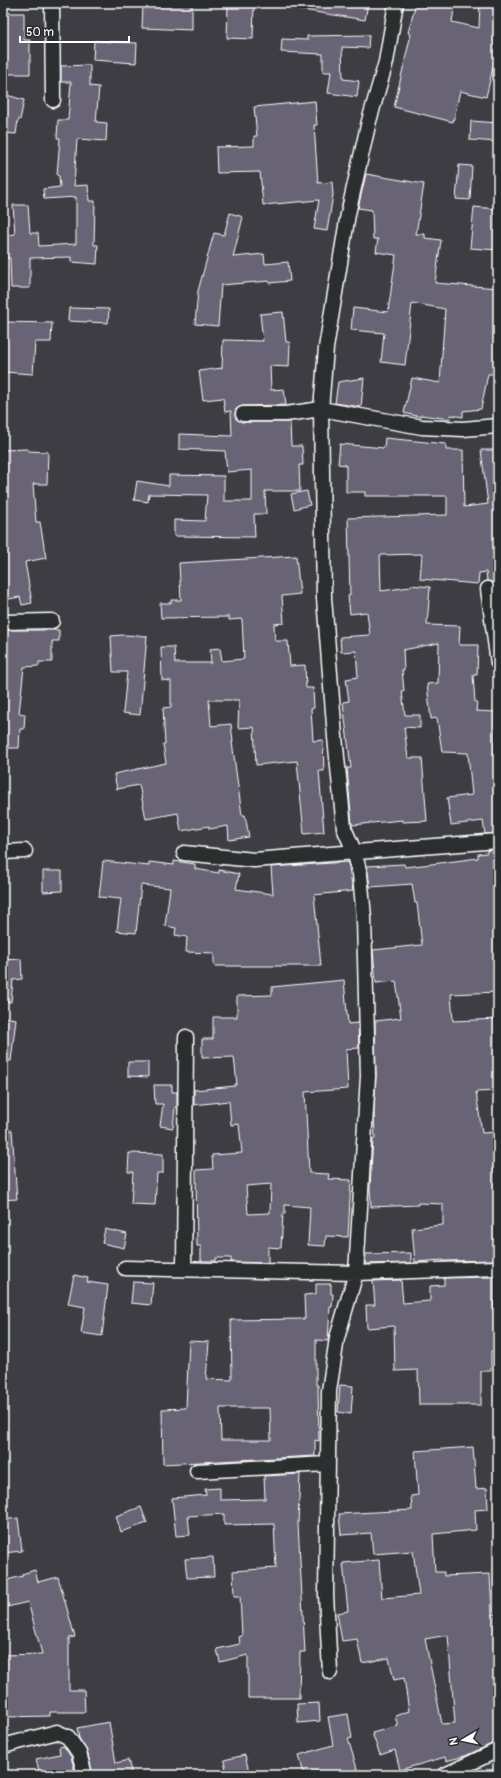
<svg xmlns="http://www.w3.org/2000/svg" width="501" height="1778" font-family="Pangolin,sans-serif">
  <rect width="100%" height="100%" fill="#3d3d43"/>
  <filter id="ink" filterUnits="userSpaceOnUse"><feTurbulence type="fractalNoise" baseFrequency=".025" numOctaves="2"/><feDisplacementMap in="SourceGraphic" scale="8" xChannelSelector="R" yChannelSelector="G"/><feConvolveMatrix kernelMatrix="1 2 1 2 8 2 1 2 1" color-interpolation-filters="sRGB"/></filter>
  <g filter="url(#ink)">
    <path fill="#686375" stroke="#fff" fill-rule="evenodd" d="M143 3H192V30L142 28Z
      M228 3H254L253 39 227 38Z
      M297 3H368L365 20 296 9Z
      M416 3H455L452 22 479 28 480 3H498V46L486 97 460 91 453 122 394 107 411 34 408 33Z
      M3 13H24V40H30V74H3Z
      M369 35 368 48 342 47 343 79 359 81 357 97 328 93 331 72H323V54L281 52 282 39 307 40V36Z
      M94 41 137 43 136 63 93 60Z
      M90 65V86L99 87 96 122 107 123 106 141 77 139 74 186 88 185 89 201H95L94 245H98L97 264 71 262V257L30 258V288H11L10 258H3V235L15 234 13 205H28L30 233H38L39 246 76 244V197L44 199 43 189 60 187 59 176 57 175 60 138H57L58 120H68L71 82H61V66Z
      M3 94 24 100 20 120H18L16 134 3 133Z
      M315 101 317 125H314L318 183 332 182 333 195 327 231 314 229 319 200 263 205 260 172 217 173 216 147 254 146V136H257L254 107Z
      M471 121 498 123V142L470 140Z
      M459 165 472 166 470 200 456 199Z
      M366 174 424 184 416 234H425V238L441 240 435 283 498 288V374H488L481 409 463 411V417L451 415 450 419 421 415V417L404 413 412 378 440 383 445 309 412 303 405 365 381 362 384 333 351 330 353 308 388 312 396 255 376 252 378 239H373L372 210 358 208Z
      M474 207 498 209V250L470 248Z
      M230 213 243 217 233 257 264 254 265 264 288 262 290 281 269 283V281L221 285 218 326 195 324 198 291 214 233 224 235Z
      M69 308 109 309 108 323 68 321Z
      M283 312 286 342H290L289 367 270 366 271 390 284 389 286 405 243 406 236 409 235 414 236 419 243 422H290L291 446H302L303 465H299L300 491H265L266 514H254L255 537 174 536V520L205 521 207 495 149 494 148 502 134 500 137 481 169 486V475L224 476V501H252V470L227 472 225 451 179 449V434L232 436 231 411 225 412 223 398 203 400 199 371 222 368 223 340 263 341 260 314Z
      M3 322 52 323 51 342H35L33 374 3 372Z
      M364 378 361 407 335 403 338 382Z
      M385 438 446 444V450H463L464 507 488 504 481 450H498V600L495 584 487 581 486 572 479 573 478 584 420 579 422 554 380 555 381 591 410 587 411 585 430 587 427 625 460 626 459 645H478L477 675H473L475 702H477L476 711 495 712 494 771 498 770V833L485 834 483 821 451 825 447 798 472 795 468 753 442 752 437 718 431 719 427 684 438 683 439 643 403 650 404 670H402L404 691H402L405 715H420V728L404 727 408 758H422L427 821 402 822V820L352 825 347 768H351L343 702 349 701 346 679 358 677 356 651 341 652 340 637 370 635 367 612 350 614 348 596 350 595 348 518 447 515V496H365V492H346V465L338 464 340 444 384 448Z
      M28 449V451L48 452 47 484H33L36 522H40L46 558 25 562 32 603 22 605 20 597 3 600V450Z
      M307 491 310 505 294 509 291 494Z
      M296 556 300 594 282 596 284 623 274 624 275 641H288L290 666 305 665 306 688H313L314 708 311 709 313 741 323 740 324 771H319L324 832 304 834 297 761 256 765 254 727 238 728 239 700H209L211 726 231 724 233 742H232L242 815H245L249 837 229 840 228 826 209 829V826L181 831 178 813 146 819 139 785 117 789 114 774 166 763 163 744H165L163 708 171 707V681L162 680 161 647H174L175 663H211L210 649 220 648 222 661 244 659 242 619 229 620V617L161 618 160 603H171V600H181L179 563Z
      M3 630H59V641H52V662H39V666L24 667 19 713 25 714 24 729H20L19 748H3Z
      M123 635 147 636 140 715 123 713 127 672H113L111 636Z
      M487 850H498V992L451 994 453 1021 498 1019V1091L476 1092 482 1133 498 1132V1260L443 1261V1260L415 1262 412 1228 443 1225V1204L418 1203V1205L371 1207 370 1187 373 1139H375L374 1111 376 1076 375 1021 401 1018 396 981 376 983 373 950 422 945 417 903H415L412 884 370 887 367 866 404 864 405 867 440 863 478 858V854L487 853Z
      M103 861 149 866V862L174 865V861L195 864V869L219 873V870L239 874 236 889 273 894 271 867 348 862 353 891 314 895 321 966H214V953L186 952 187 937 175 935 176 928 165 926 170 888 141 885 136 933 117 931 121 899 99 897Z
      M43 871H62V891L43 892Z
      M21 959 22 979 13 980 11 1002H3V960Z
      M344 980 348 1024 358 1023 359 1048 346 1049 348 1089 305 1092 309 1173 329 1174 328 1179 351 1180 348 1237 326 1236 325 1246 308 1245 310 1207 285 1205V1214H283L281 1248 268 1247V1263L231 1262V1258H216V1261H201V1246H197L196 1170 213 1169 212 1155 242 1153 239 1124 231 1125 229 1101 194 1105V1090L235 1086V1084H237L234 1057 202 1058V1039H213V1017H237V996L272 995V987ZM271 1184 270 1213 248 1214 246 1186Z
      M3 1017 16 1019 11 1061H3Z
      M128 1062H148V1077L128 1076Z
      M154 1085H172V1092H177V1107H175L173 1128 160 1126 163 1104H155Z
      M12 1130 17 1199 3 1200V1131Z
      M129 1153 163 1154V1173H157L155 1205 131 1204 133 1172H128Z
      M105 1229 127 1234 124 1248 102 1243Z
      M411 1253V1263L365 1264 366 1254Z
      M74 1275 88 1278 87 1282 108 1285 102 1336 81 1333 85 1307 68 1304Z
      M494 1277V1351H491V1371H481V1405H419L418 1370 395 1371 394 1326 367 1328 366 1305H375L373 1281 401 1280 403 1303 430 1301V1286L444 1285V1278Z
      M133 1282 153 1283 151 1305 131 1303Z
      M316 1284H331V1294H333L332 1307H330L328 1341 316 1340V1385H318L319 1441 315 1440V1456L163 1464 162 1409 186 1408 189 1341 209 1342 206 1379 232 1380 231 1320 305 1319 304 1295 316 1294ZM220 1408H270L271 1440H221Z
      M340 1385 353 1386 351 1414 338 1412Z
      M473 1447 476 1489 487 1488 488 1509 475 1510 476 1530 433 1534 435 1572H444V1576L490 1574 492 1614H498V1720H495L496 1742 465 1756 446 1761 445 1757 400 1770 395 1750 380 1755 372 1733 398 1726 395 1716 409 1711 404 1678 394 1680 389 1658 362 1663 357 1639 342 1641 337 1613 348 1611 343 1563 379 1560 382 1598 419 1595 413 1551 373 1554 371 1533 341 1535 339 1514 412 1510 411 1496 418 1495 415 1451ZM448 1635 455 1723 442 1724 425 1639Z
      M300 1474 298 1524 305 1652H300L299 1698H248V1655L220 1662 217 1649 240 1644 239 1637 242 1636 240 1596H234L233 1571 276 1568 274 1524 224 1525V1514L188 1516 190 1535 176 1536 172 1498 206 1495 205 1489 220 1488V1500L265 1499 264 1476Z
      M141 1507 147 1523 121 1532 116 1516Z
      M18 1518 22 1551 3 1553V1520Z
      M213 1557 214 1577 187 1578 185 1559Z
      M35 1570 38 1582 58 1577 75 1637 69 1638V1690H84L85 1712H50V1716L3 1717V1655L42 1654 28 1602 3 1608V1581L23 1576 22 1574Z
      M319 1703 320 1721 298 1723 297 1704Z
      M348 1714 352 1738 348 1739 359 1775H304L299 1755 333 1745 328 1717Z
      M109 1722 116 1763 128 1760 132 1775H93L87 1751 79 1738 77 1728Z
      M64 1746 71 1757 76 1775H40L36 1759 60 1754 59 1747Z
      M245 1755 249 1772 243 1773V1775H227L224 1760Z"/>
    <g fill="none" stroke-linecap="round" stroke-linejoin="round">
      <defs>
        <path id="minor" d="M52 3 53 100
          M243 414H286L321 409 422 427 463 429 498 426
          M488 589 498 663
          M3 622 52 621
          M3 852 25 851
          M184 853 254 860 498 841
          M125 1268 356 1273 498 1268
          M184 1269 186 1037
          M197 1471 327 1464
          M330 1672 326 1594 329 1391 337 1338 356 1273 368 1076 364 918 360 874 354 851 344 828 335 737 324 598 321 409 326 348 348 214 369 121 386 62 396 3
          M3 1746 57 1732 68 1737 79 1753 85 1775
          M445 1775 498 1750"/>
      </defs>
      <use href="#minor" stroke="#fff" stroke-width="17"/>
      <use href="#minor" stroke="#2a2d2e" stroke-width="14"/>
    </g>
  </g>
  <rect width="501" height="1778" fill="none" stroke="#2a2d2e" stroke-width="16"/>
  <rect x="8" y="8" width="485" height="1762" fill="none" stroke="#fff" stroke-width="1.5" filter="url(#ink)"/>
  <g transform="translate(463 1740) rotate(261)" stroke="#2a2d2e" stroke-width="3" paint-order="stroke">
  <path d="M0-3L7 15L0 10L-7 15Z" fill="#ffffff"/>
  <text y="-6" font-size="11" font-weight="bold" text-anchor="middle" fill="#ffffff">N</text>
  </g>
  <path d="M20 36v6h109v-6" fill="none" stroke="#ffffff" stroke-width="2"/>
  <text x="26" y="36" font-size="12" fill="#ffffff" stroke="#2a2d2e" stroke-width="3" paint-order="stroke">50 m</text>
</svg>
